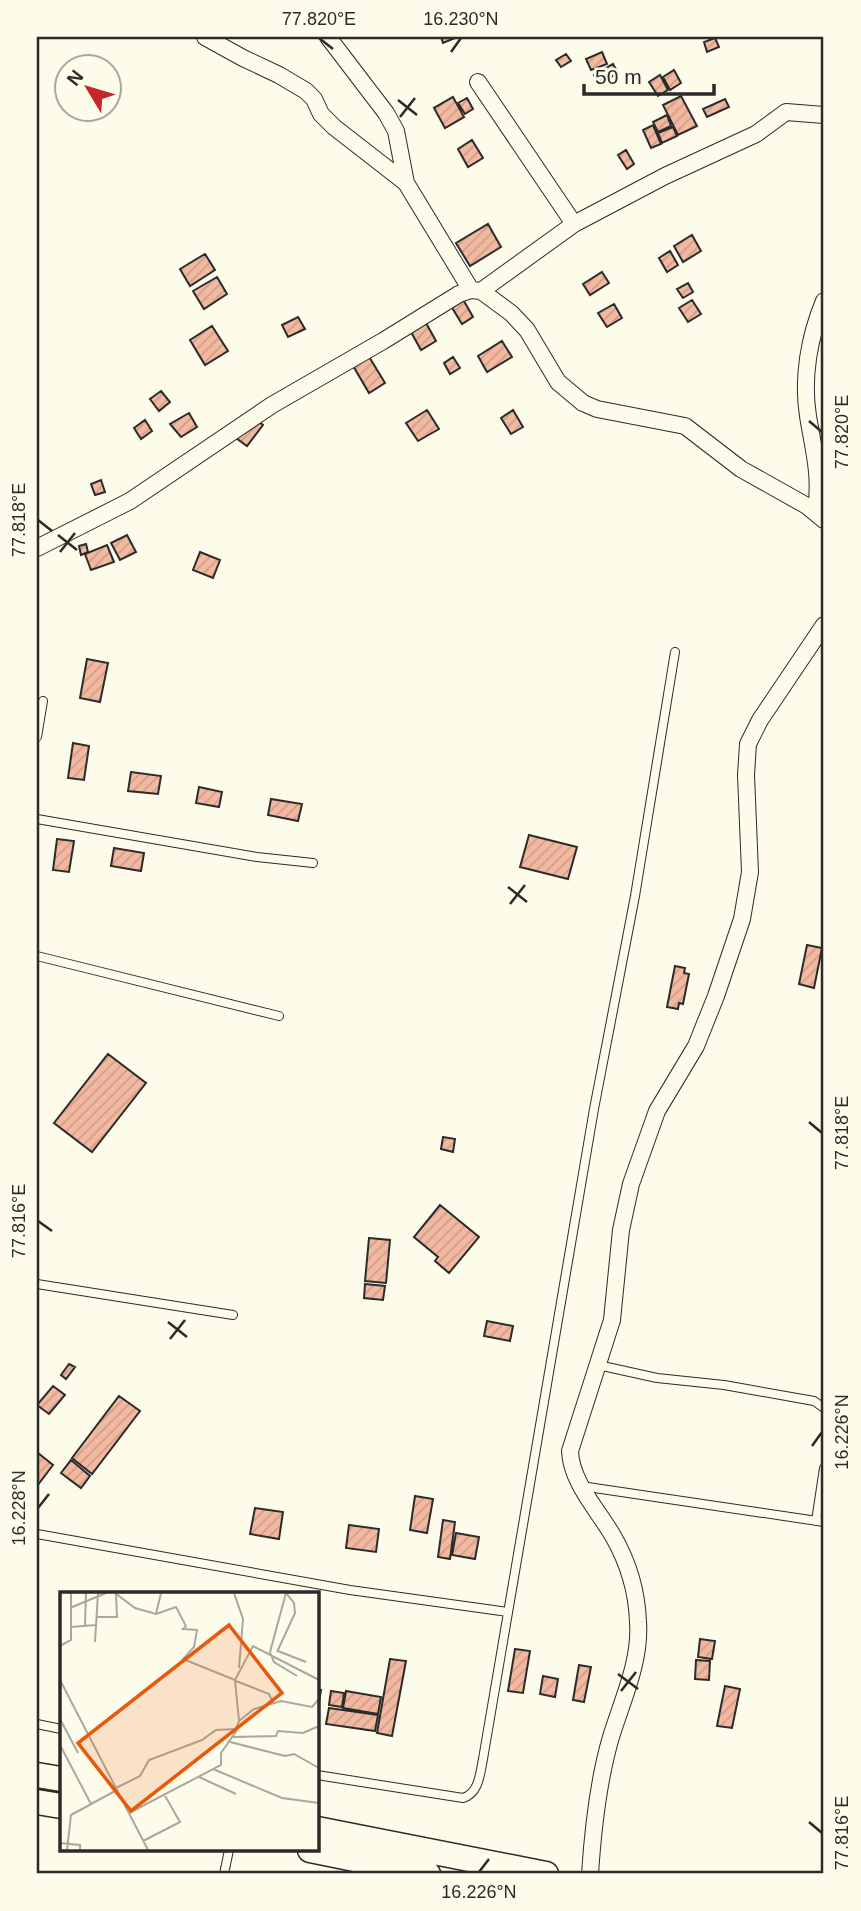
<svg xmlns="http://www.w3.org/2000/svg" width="861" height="1911" font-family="Arial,sans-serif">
  <defs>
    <pattern id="building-hatch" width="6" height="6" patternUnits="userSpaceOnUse" patternTransform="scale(1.75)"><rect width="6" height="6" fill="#f2b8a0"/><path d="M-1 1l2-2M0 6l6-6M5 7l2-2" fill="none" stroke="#d09e8a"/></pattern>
  </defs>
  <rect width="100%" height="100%" fill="#fdfbea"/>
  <path fill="url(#building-hatch)" stroke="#2b2b2b" stroke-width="2" d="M441 37H455V38L443 43Z
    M715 38 719 47 707 52 704 42Z
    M602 52 607 64 591 70 586 59Z
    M566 54 571 61 561 67 556 60Z
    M613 64 618 73 599 84 594 75Z
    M674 70 681 83 670 90 663 77Z
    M660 75 668 90 658 96 649 82Z
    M681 96 697 126 678 135 663 105Z
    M453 97 464 117 445 128 434 108Z
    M467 98 473 109 465 114 458 103Z
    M725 99 729 107 707 117 703 109Z
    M667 115 671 126 658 132 653 122Z
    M653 125 661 144 651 148 643 130Z
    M673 127 677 136 662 143 658 133Z
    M472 140 483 158 468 167 458 149Z
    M626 150 634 164 627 169 618 155Z
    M488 224 501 247 470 266 456 243Z
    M692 235 701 251 683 262 674 246Z
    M670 251 678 265 667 272 659 258Z
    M205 254 215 270 190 286 180 269Z
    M602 272 609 283 590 295 583 284Z
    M217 277 227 294 204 309 193 291Z
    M688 283 693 292 683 298 677 289Z
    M460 294 473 317 462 324 448 301Z
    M692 300 701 314 688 322 679 308Z
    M614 304 622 318 607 327 598 313Z
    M298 317 305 329 288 337 282 325Z
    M426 323 436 341 421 350 411 332Z
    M212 326 228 351 205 365 190 340Z
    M502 341 512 357 487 372 478 356Z
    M368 355 385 383 369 393 352 364Z
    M453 357 460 368 450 374 444 363Z
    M161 391 170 402 159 411 150 399Z
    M427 410 439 429 418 441 406 423Z
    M513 410 523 427 511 434 501 418Z
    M189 413 197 427 181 437 170 424Z
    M249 414 263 425 247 446 232 435Z
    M145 420 152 431 141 439 134 428Z
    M101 480 105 492 95 495 91 484Z
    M127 535 136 552 120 560 111 543Z
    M86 544 88 552 81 555 79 546Z
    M107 545 114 562 91 570 85 554Z
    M200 552 220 560 213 578 193 570Z
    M87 659 108 663 100 702 80 698Z
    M73 743 89 746 84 780 68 778Z
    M131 772 161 776 158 794 128 791Z
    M199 787 222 792 219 807 196 803Z
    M271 799 302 804 298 821 268 815Z
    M529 835 577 847 568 879 520 867Z
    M57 839 74 841 69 872 53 870Z
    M114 848 144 853 141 871 111 866Z
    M807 945 822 948 814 988 799 984Z
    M675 966 685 968 684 973 689 974 683 1004 679 1003 678 1009 667 1007Z
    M108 1054 146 1083 92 1152 54 1123Z
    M443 1137 455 1139 453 1152 441 1149Z
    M440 1205 479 1237 449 1273 435 1261 438 1257 414 1237Z
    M369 1238 390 1240 386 1283 365 1281Z
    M365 1284 385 1286 383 1300 364 1298Z
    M487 1321 513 1326 510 1341 484 1336Z
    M69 1364 75 1367 66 1379 61 1375Z
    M53 1386 65 1395 49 1414 37 1405Z
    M119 1396 140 1411 92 1474 72 1458Z
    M38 1453 53 1465 37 1486V1455Z
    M71 1460 90 1476 81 1488 61 1473Z
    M415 1496 433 1499 427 1533 410 1530Z
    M255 1508 283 1512 279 1539 250 1534Z
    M443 1520 455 1522 450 1559 438 1557Z
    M349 1525 379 1529 376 1552 346 1548Z
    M456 1533 479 1537 475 1559 452 1555Z
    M700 1639 715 1641 712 1659 698 1657Z
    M515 1649 530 1651 523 1693 508 1691Z
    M390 1659 406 1661 392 1736 377 1733Z
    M696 1660 710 1661 709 1680 695 1679Z
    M579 1665 591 1667 584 1702 573 1700Z
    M543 1676 558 1679 555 1697 540 1694Z
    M725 1686 740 1689 732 1728 717 1726Z
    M317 1689 321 1690 317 1714Z
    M331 1691 344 1693 342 1707 329 1705Z
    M346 1691 381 1697 378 1714 343 1708Z
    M329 1708 378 1715 375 1731 326 1724Z"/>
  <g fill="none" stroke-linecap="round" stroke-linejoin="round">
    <defs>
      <path id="service" d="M37 737 43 701
        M37 819 257 857 313 863
        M37 956 279 1016
        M37 1284 233 1315
        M598 1365 657 1378 724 1385 814 1401 824 1408
        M581 1486 824 1522
        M816 1521 824 1468
        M37 1534 350 1590 508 1612
        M37 1724 61 1729
        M317 1775 463 1798C479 1793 480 1774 483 1759L594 1109 635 896 675 652
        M224 1874 229 1850"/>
      <path id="minor" d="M205 37 243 58 279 75 306 91 314 99 321 114 334 127 406 183
        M328 37 386 113 396 131 406 183 471 290
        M478 82 574 224
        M481 291 574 224 665 176 756 134 786 112 824 115
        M816 512C821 474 814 453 808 416 802 378 809 337 824 301
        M37 548 130 501 272 405 383 341 459 294 471 290 481 291 511 313 527 330 558 382 583 403 597 409 685 426 741 469 807 506 824 520
        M590 1874C593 1828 598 1781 611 1737 622 1701 641 1661 638 1622 637 1592 628 1562 613 1536 598 1510 571 1482 570 1451L612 1320 621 1230 631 1184 657 1111 696 1046 716 996 742 919 750 872 746 775 748 744 760 720 824 625"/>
      <path id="primary" d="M37 1775 61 1779
        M37 1802 61 1806
        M317 1829 546 1874
        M310 1850 428 1874"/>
    </defs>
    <use href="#service" stroke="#2b2b2b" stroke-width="10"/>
    <use href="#minor" stroke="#2b2b2b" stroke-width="18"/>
    <use href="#primary" stroke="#2b2b2b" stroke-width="27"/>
    <use href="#service" stroke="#fdfbea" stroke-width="8"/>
    <use href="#minor" stroke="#fdfbea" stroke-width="16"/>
    <use href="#primary" stroke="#fdfbea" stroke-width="24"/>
  </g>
  <path fill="none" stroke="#2b2b2b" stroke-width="2.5" d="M319 38 333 49M451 52 461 38M398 100 417 115M400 117 415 98M809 421 822 432M38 520 52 531M58 535 77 550M60 552 75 533M508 887 527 902M510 904 525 885M809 1122 822 1133M38 1221 52 1231M168 1322 187 1337M170 1339 185 1320M812 1446 822 1432M38 1508 49 1494M618 1674 638 1689M621 1691 636 1672M809 1822 822 1833M479 1872 489 1859"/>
  <g transform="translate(60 1592)">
    <rect width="259" height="259" fill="#fdfbea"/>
    <path fill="none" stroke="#a9a89e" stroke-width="2" d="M55 1 75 16 96 22 116 15 126 34 123 37 137 38 134 55 123 67 175 88 179 129 176 137 156 138 142 148 89 168 80 184 56 196M174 1 183 27 179 76M226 1 210 60 214 70 237 84M10 16 46 1M96 22 101 1M37 25H57L56 2M25 33 26 1M11 35 36 33M35 50 38 1M0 54 11 48V1M218 59 246 70M217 60 235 21 234 11 226 1M0 88 88 258M175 88 193 54 259 88M176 89 209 102 214 112M0 127 18 161M179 129 194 117 221 109 252 115 259 107M172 145 216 144 218 139 243 141 259 134M170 150 225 164 234 162 259 176M0 153 31 212M153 177 222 206 259 211M139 185 176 202M69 221 161 173V161L177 138M83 249 120 230 104 202M0 251 20 253V258M7 258 11 223 55 199"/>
    <path fill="#e8590c" fill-opacity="0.15" stroke="#e8590c" stroke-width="3.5" d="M169 33 222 101 71 219 18 151Z"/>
    <rect width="259" height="259" fill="none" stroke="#2b2b2b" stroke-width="3.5"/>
  </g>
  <rect width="861" height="1911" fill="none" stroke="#fdfbea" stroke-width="77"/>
  <g transform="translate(88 88) rotate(308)"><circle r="33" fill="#fdfbea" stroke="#a9a89e" stroke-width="2"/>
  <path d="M0-5L12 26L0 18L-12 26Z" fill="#c62828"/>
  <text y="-10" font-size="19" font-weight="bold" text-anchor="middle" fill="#2b2b2b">N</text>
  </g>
  <path d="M584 84v10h130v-10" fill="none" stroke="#2b2b2b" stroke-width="3.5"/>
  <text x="595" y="84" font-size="21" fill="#2b2b2b" stroke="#fdfbea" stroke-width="5" paint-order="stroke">50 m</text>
  <rect x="38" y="38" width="784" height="1834" fill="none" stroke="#2b2b2b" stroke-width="2.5"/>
  <g font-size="18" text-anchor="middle" fill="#2b2b2b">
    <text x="319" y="25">77.820°E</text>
    <text x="461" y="25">16.230°N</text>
    <text transform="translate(842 432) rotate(-90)" y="6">77.820°E</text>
    <text transform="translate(19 520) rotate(-90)" y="6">77.818°E</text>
    <text transform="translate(842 1133) rotate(-90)" y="6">77.818°E</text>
    <text transform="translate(19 1221) rotate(-90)" y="6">77.816°E</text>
    <text transform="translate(842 1432) rotate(-90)" y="6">16.226°N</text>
    <text transform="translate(19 1508) rotate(-90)" y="6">16.228°N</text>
    <text transform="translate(842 1833) rotate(-90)" y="6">77.816°E</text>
    <text x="479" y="1898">16.226°N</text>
  </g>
</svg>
